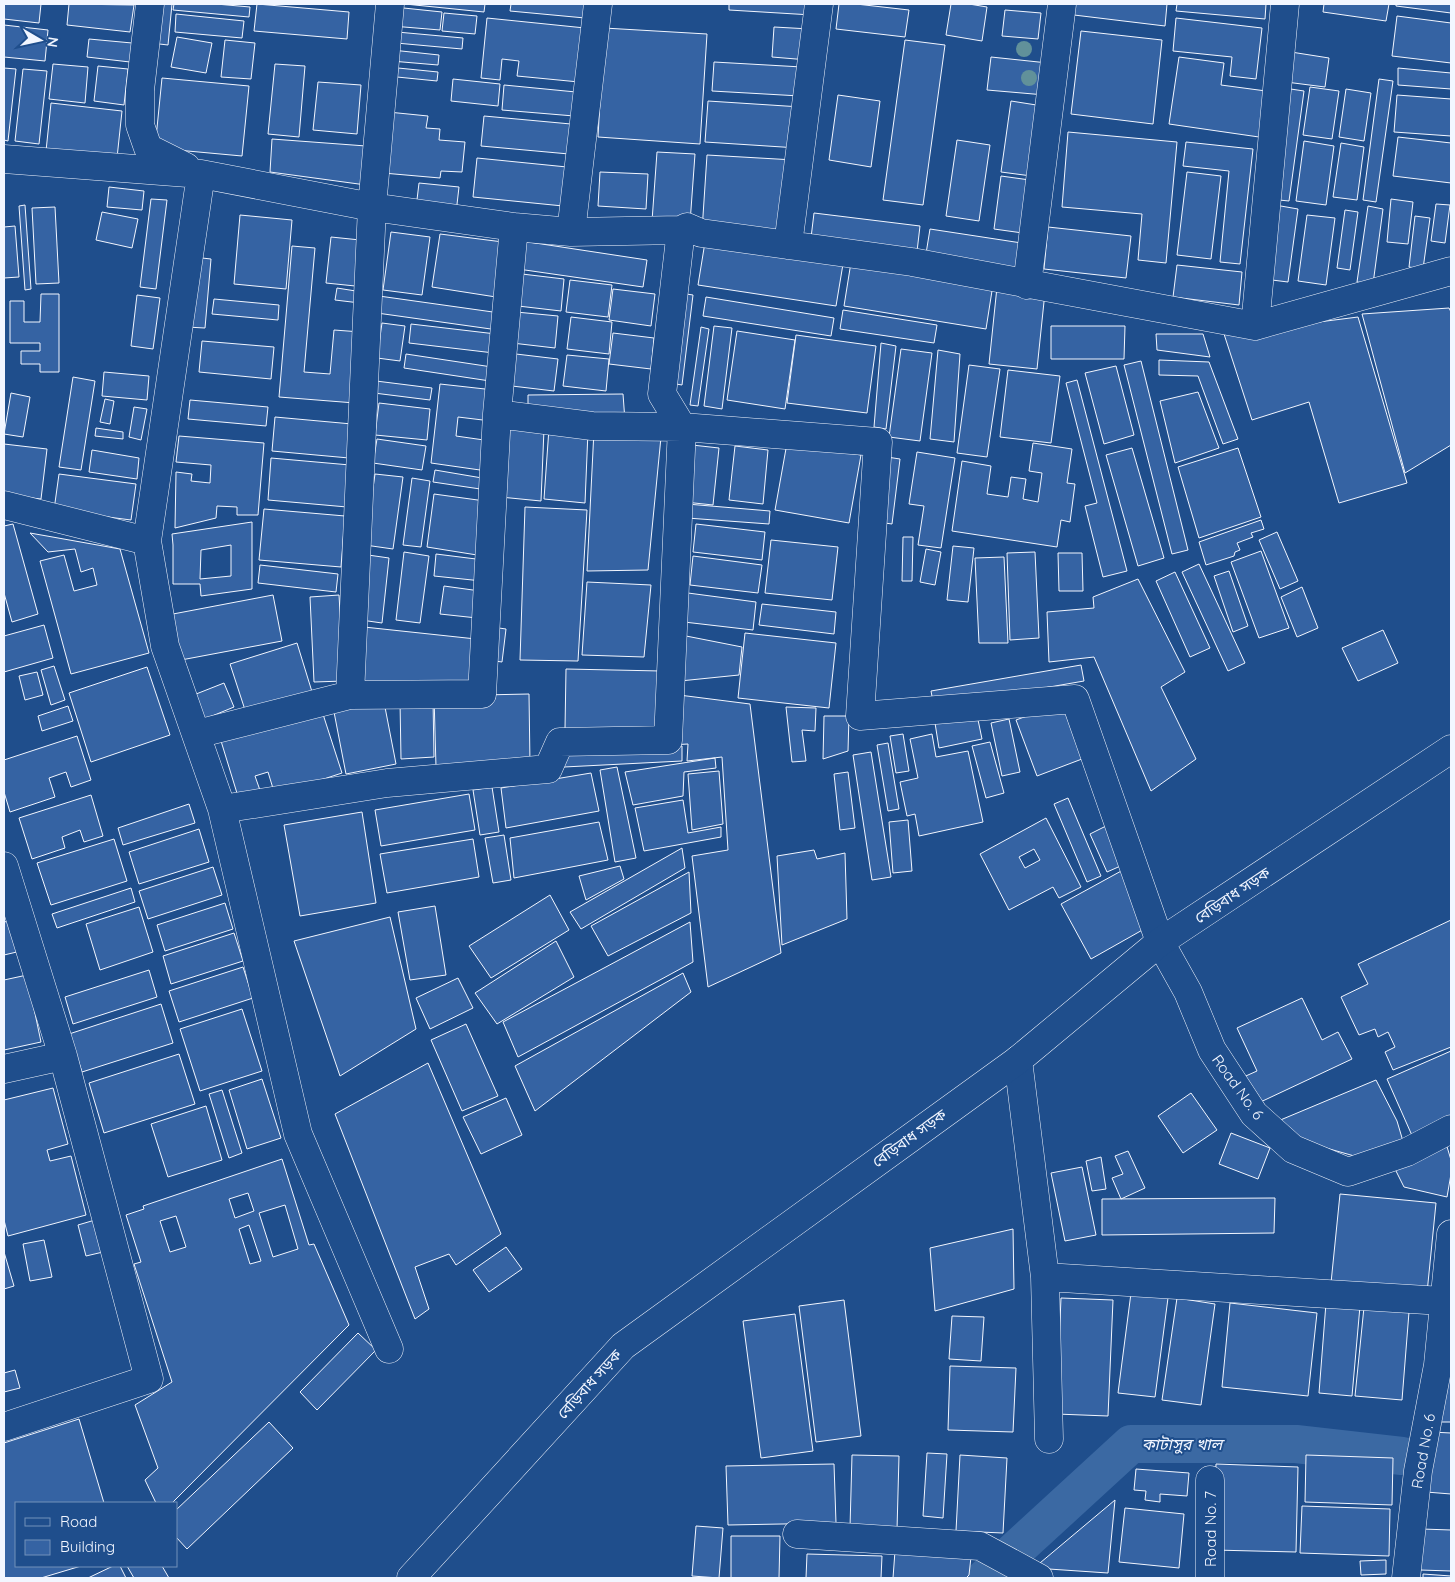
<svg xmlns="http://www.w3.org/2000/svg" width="1455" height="1582" font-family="Quicksand,'Noto Sans Bengali',sans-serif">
  <rect width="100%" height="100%" fill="#1f4e8c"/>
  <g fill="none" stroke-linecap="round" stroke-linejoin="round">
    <path stroke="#3b69a3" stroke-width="38" d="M985 1578 1131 1444H1296L1402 1456"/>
  </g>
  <path fill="#3563a3" stroke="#f2f6ff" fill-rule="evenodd" d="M4 4H41L39 23 4 19Z
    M69 4 134 5 130 32 67 25Z
    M154 4H172L168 45 151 43Z
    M174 4H216L250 7 249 17 173 10Z
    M257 4 349 12 347 39 254 31Z
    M405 4H485L484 12Z
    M511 4H586L585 18 510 11Z
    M729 4H812V15L729 10Z
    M839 4H856L909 10 905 37 836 29Z
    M951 4H969L987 7 982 41 946 35Z
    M1075 4H1167L1165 26 1074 15Z
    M1177 4H1266L1265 19 1176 11Z
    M1324 4H1389L1386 21 1323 12Z
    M1396 4H1451V13L1396 6Z
    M394 7 442 12 440 30 392 26Z
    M1005 10 1041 13 1038 39 1002 36Z
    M444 13 477 16 475 34 442 31Z
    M176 14 244 21 242 38 175 32Z
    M1397 16 1451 23V63L1392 56Z
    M487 18 585 28 579 82 517 76 519 61 502 59 500 80 481 78Z
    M1176 18 1262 28 1256 79 1230 76 1232 57 1173 51Z
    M4 25 48 30 45 61 4 57Z
    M774 27 810 29 808 60 772 57Z
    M604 28 707 34 700 144 598 137Z
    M1081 31 1162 40 1153 124 1071 114Z
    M397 32 463 38 462 49 396 43Z
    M177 37 212 43 206 73 171 67Z
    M89 39 132 43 130 62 87 57Z
    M225 40 255 43 251 79 221 77Z
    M905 40 945 45 923 205 883 200Z
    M392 50 439 55 438 65 391 61Z
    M1291 52 1329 58 1325 87 1286 82Z
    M991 57 1048 63 1045 95 987 90Z
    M1179 57 1224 63 1221 85 1266 91 1259 137 1169 124Z
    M714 62 802 67 800 96 712 91Z
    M53 64 88 67 85 103 49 99Z
    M275 64 305 66 299 137 268 134Z
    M98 66 128 69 124 105 94 101Z
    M4 68 16 69 8 141 4 140Z
    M398 68 438 72 437 81 397 77Z
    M1398 68 1451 73V89L1398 85Z
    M23 69 47 71 39 144 15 141Z
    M162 78 249 86 242 156 155 148Z
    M453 79 500 84 498 106 451 101Z
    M1379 79 1393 81 1376 202 1363 200Z
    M318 82 361 85 357 134 313 130Z
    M504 85 576 92 574 116 502 110Z
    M1310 87 1339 91 1332 139 1303 135Z
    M1284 88 1304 91 1289 201 1269 199Z
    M1346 89 1371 93 1364 141 1339 137Z
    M838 95 880 101 871 167 829 160Z
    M1397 95 1451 99V136L1394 132Z
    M708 101 801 107 798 148 705 142Z
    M1011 101 1049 107 1039 177 1001 172Z
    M51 103 122 111 117 158 46 151Z
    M388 112 428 116 426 128 440 129 439 140 465 142 462 172 441 171 440 178 383 173Z
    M484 116 571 124 569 154 481 146Z
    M1068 132 1177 142 1166 263 1138 260 1142 214 1062 207Z
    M1398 137 1451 143V183L1393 176Z
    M272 139 366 146V185L270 172Z
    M957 140 990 145 979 221 946 216Z
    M1304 141 1334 146 1326 205 1296 201Z
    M1186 142 1253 149 1240 264 1220 262 1229 171 1183 166Z
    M1341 143 1364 147 1357 200 1333 197Z
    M657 152 695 154 690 223 652 221Z
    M707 155 794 160 786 234 702 231Z
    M477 158 567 167 563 206 473 197Z
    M600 172 648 174 646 209 598 206Z
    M1187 172 1221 176 1211 259 1177 255Z
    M1001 176 1037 181 1030 234 994 229Z
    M419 183 459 187 456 213 416 208Z
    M109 187 144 191 142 210 107 207Z
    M151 199 167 200 156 289 140 287Z
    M1391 199 1413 202 1408 244 1387 242Z
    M1436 204 1450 205 1445 243 1431 241Z
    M25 205 31 289 25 290 19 206Z
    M1275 205 1298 209 1288 282 1264 279Z
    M1368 206 1383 209 1373 284 1357 282Z
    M55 207 59 283 36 284 32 208Z
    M1345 210 1358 212 1350 270 1337 268Z
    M102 212 138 219 132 248 96 240Z
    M814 213 920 226 916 260 810 246Z
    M240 215 292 220 286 289 234 284Z
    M1307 215 1335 218 1326 285 1298 281Z
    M1415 216 1430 218 1423 269 1409 267Z
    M15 226 19 277 4 278V227Z
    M1048 227 1131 236 1126 278 1044 269Z
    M930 229 1028 244 1023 275 925 260Z
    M391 232 430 237 422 295 383 290Z
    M440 234 503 242 496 297 432 287Z
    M706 236 844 258 836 306 698 285Z
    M331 237 370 241 365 287 326 283Z
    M522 241 647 260 643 287 518 269Z
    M292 246 315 248 304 372 330 374 334 330 361 332 355 403 279 397Z
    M852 256 994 278 986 329 844 306Z
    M193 257 211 259 205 328 186 327Z
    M1177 265 1242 272 1239 305 1173 297Z
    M522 274 564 279 561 311 518 306Z
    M570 280 612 285 608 317 566 312Z
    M997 287 1045 292 1037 369 989 364Z
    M337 288 362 292 360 303 335 300Z
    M613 289 655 294 651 326 609 320Z
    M680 293 693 295 682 385 670 383Z
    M41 294H59V372H40V364H21V351H40V343H10V301H24V322H40Z
    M137 295 160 298 153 349 131 346Z
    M379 296 500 313 498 330 377 313Z
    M706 297 834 318 831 336 703 316Z
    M214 299 279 305 278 320 212 314Z
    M1449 308 1451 312V445L1405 473 1362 314Z
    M843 310 937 325 934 343 840 329Z
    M516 312 558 316 555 348 512 343Z
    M571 317 612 322 609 354 567 349Z
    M1358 317 1407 483 1339 503 1309 402 1252 420 1224 334Z
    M382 323 405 326 400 361 377 358Z
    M411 324 496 334 494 353 409 343Z
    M714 326 732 328 722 409 704 406Z
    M1051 326H1125L1124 359H1051Z
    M701 327 709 329 698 406 690 405Z
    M737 331 795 340 785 409 727 400Z
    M613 333 654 338 651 369 609 364Z
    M1156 334H1203L1210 357 1157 350Z
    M796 335 876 346 867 413 787 403Z
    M202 341 274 347 271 379 199 372Z
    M881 343 896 346 886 429 874 427Z
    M901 349 932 353 920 441 889 437Z
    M938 350 960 354 954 442 930 439Z
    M406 354 492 367 490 381 404 368Z
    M516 354 558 359 554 391 512 386Z
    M567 355 609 359 606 391 563 386Z
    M1159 360 1209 362 1238 439 1223 444 1198 376 1159 375Z
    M1141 361 1188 550 1172 554 1124 365Z
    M969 365 1000 369 987 457 957 453Z
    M1116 366 1134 435 1104 444 1085 373Z
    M1008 370 1060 376 1051 443 1000 437Z
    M104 372 149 376 147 400 102 396Z
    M73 377 95 381 81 470 59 467Z
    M1077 380 1127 571 1103 577 1085 506 1097 503 1066 383Z
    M376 381 432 388 430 400 374 393Z
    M440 384 494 390 491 421 458 417 456 436 491 441 487 471 431 463Z
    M1198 392 1219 448 1175 463 1160 401Z
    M11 393 30 397 23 437 4 434Z
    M623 394 625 421 528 413V395Z
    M105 399 114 401 110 424 100 422Z
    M190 400 268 407 266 426 188 419Z
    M379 403 430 409 427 440 375 435Z
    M134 407 147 409 141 440 129 437Z
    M275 417 352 424 349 458 272 451Z
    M506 426 544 429 541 501 500 497Z
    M96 428 123 432V439L95 436Z
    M549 428 588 431 585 503 544 499Z
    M594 430 661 437 648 570 587 571Z
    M179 436 264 443 258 515H237V507L217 506 216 518 175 528 176 472 192 474 191 481 210 483 211 465 176 462Z
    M377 439 426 446 422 470 373 463Z
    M787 443 861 455 849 523 775 510Z
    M1033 443 1072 449 1067 483 1075 484 1070 522 1061 520 1057 547 952 531 962 461 991 466 987 494 1008 497 1011 477 1026 479 1023 499 1038 502 1042 473 1029 471Z
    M4 444 47 449 41 499 4 495Z
    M692 445 719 448 713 505 685 502Z
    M735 446 768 450 763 504 729 500Z
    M1132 448 1164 558 1138 566 1106 455Z
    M1238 448 1261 517 1199 538 1178 467Z
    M92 450 139 458 137 479 89 472Z
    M917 452 955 458 941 548 918 545 924 506 909 504Z
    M887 457 900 459 892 524 878 522Z
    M271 458 350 465 347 507 268 500Z
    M435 470 488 479 487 490 433 482Z
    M59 474 136 484 131 520 54 510Z
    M375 474 403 477 393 549 365 545Z
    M412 478 430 481 421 547 403 545Z
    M434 494 485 501 477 555 427 547Z
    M687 504 770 511 769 524 687 518Z
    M525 507 587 510 578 661 520 660Z
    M264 509 345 516 341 567 259 560Z
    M1261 520 1264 529 1251 533 1253 537 1237 543 1240 550 1235 552 1234 556 1206 565 1199 542Z
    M252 522V589L201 596 200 584H173V545L172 534ZM231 545V576L200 579 201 550Z
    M13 524 38 614 12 622 4 593V526Z
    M696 524 765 532 762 560 693 552Z
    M1277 532 1298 581 1280 589 1259 540Z
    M30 533 120 549 149 653 71 674 40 561 64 555 74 591 97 585 93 568 81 572 75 549 48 552Z
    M903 537H913L912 581H902Z
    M771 540 838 547 832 600 765 593Z
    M953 546 974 548 968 602 947 600Z
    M926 549 941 552 935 585 920 582Z
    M1261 551 1289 628 1259 638 1231 562Z
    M404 552 429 556 420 623 396 620Z
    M1035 552 1039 638 1010 640 1007 553Z
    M1058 553H1082L1083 591H1059Z
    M436 554 484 560 482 581 434 576Z
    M368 555 389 558 382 623 361 620Z
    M693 556 762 565 758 593 690 585Z
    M1004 557 1008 643H979L975 558Z
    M1199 564 1245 663 1228 671 1182 572Z
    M260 565 338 574 336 592 258 583Z
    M1229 571 1248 626 1233 632 1214 576Z
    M1175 572 1210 648 1190 657 1156 581Z
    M1138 579 1185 672 1161 687 1196 759 1151 791 1094 657 1049 662 1047 612 1094 608 1093 597Z
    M587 582 651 585 644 657 582 655Z
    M444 586 480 591 477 618 440 614Z
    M1302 587 1318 628 1297 637 1281 597Z
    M688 593 756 602 753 630 684 622Z
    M273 595 282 641 181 660 173 614Z
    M339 595 344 681 314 682 310 597Z
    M762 604 836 612 834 634 759 625Z
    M44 625 53 658 4 672V636Z
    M364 627 476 639 471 687 356 688Z
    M499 628 506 629 502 662 495 661Z
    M1383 630 1398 663 1358 681 1342 648Z
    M745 633 836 643 829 708 738 698Z
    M681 635 742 647 739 675 680 681Z
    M297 643 313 695 247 716 230 664Z
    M1081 665 1084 681 934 707 931 691Z
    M54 666 65 700 51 705 41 670Z
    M147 667 170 735 91 762 69 693Z
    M566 669 661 671 660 730 565 729Z
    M37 672 43 695 25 700 19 676Z
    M224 683 234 707 195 723 186 698Z
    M529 694 530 765 436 767 434 696Z
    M679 695 750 704 781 953 708 987 692 856 728 850 722 757 687 761 688 744 670 745Z
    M433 700 434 757 401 759 400 701Z
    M384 702 396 764 346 774 334 712Z
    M1062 703 1082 759 1037 776 1016 720Z
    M68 706 73 721 42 731 38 716Z
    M786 707 816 708 815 731 802 730 806 761 792 762Z
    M321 708 342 773 275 795 268 772 255 776 262 796 240 803 221 741Z
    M977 715 982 739 939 748 935 723Z
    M824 716H849L848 751 823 759Z
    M1009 719 1020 772 1002 776 991 723Z
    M903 734 909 771 896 773 890 736Z
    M932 734 936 757 968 751 983 822 919 836 915 814 907 816 900 782 918 778 910 739Z
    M77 736 91 780 71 787 66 772 49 778 55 797 10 812 4 792V760Z
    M990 742 1004 793 986 798 972 746Z
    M888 743 899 809 888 811 877 745Z
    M682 746V761L564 767 563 747Z
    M871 752 891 877 872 880 853 755Z
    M715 758 716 768 684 772 683 796 633 805 625 772Z
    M617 767 636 858 615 862 600 770Z
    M719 771 723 824 692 830 688 774Z
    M848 772 855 828 840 830 834 774Z
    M591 773 599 811 506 828 501 788Z
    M492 787 499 832 480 835 473 790Z
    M469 794 475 830 381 846 375 810Z
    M91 795 103 836 84 842 80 830 62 837 65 848 32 859 19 818Z
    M1068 798 1101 876 1087 882 1054 804Z
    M683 800 688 833 721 827V837L644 851 635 808Z
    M189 804 195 823 123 845 118 828Z
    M362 812 376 903 300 916 284 825Z
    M1046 818 1081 887 1059 898 1053 887 1009 910 980 854ZM1034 849 1040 860 1025 868 1019 857Z
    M908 820 912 871 893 873 889 822Z
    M599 822 608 860 514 878 510 838Z
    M1108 825 1125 864 1107 872 1090 834Z
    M199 829 209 862 139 884 129 852Z
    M504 835 511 880 493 883 485 838Z
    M114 839 127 881 51 905 37 863Z
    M473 839 479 877 387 893 380 854Z
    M682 848 685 868 581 929 570 912Z
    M814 850 817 859 845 853 847 919 782 945 777 856Z
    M620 866 624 879 586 900 579 876Z
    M213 867 222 895 148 919 139 891Z
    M1123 870 1153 924 1091 959 1061 904Z
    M689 872 691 913 608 956 591 926Z
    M131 888 135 902 57 928 52 914Z
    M550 895 569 930 491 978 469 946Z
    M225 903 233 929 165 951 157 925Z
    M435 906 446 975 410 980 398 912Z
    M139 907 153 952 100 970 86 924Z
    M390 917 416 1029 340 1076 294 941Z
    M14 920 21 951 4 955V922Z
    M1451 920V1047L1393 1070 1385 1052 1395 1047 1388 1032 1378 1037 1375 1029 1359 1035 1341 997 1368 984 1358 964Z
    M690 922 693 962 518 1057 503 1022Z
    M234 933 243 961 171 984 163 956Z
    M556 941 574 977 497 1024 475 993Z
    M243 967 253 998 179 1022 169 991Z
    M149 970 157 997 73 1024 65 997Z
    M683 973 691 992 535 1111 515 1066Z
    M27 975 41 1042 4 1050V980Z
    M458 978 473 1008 430 1029 416 998Z
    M1302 998 1322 1040 1338 1032 1352 1059 1252 1106 1239 1079 1257 1071 1237 1028Z
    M161 1004 173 1043 82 1072 69 1034Z
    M242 1009 262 1071 200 1091 180 1029Z
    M466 1024 498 1096 462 1111 431 1040Z
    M1451 1051V1123L1414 1140 1387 1079Z
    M179 1054 195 1104 104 1133 89 1083Z
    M428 1063 501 1234 456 1265 449 1254 415 1267 429 1309 415 1319 335 1114Z
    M262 1079 281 1138 247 1149 229 1090Z
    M1376 1080 1397 1121 1405 1148 1372 1161 1280 1135 1278 1121Z
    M53 1088 68 1144 47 1150 50 1161 71 1156 86 1215 8 1236 4 1220V1100Z
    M222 1090 242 1153 229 1158 209 1094Z
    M1191 1093 1217 1130 1183 1153 1158 1116Z
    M506 1098 522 1135 481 1154 463 1117Z
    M206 1106 222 1160 168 1177 151 1124Z
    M1231 1133 1270 1148 1258 1179 1219 1164Z
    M1445 1140 1451 1160V1174L1447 1197 1404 1187 1393 1165Z
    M1128 1151 1145 1188 1121 1199 1112 1178 1123 1174 1115 1156Z
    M1101 1157 1106 1189 1092 1191 1086 1161Z
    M282 1159 309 1245 314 1244 349 1325 172 1503H156L145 1480 158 1468 135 1405 172 1382 134 1264 141 1262 126 1215 144 1209 143 1206ZM248 1193 254 1211 235 1218 229 1199ZM285 1205 298 1249 273 1257 259 1213ZM176 1216 186 1247 170 1252 160 1221ZM249 1225 261 1261 250 1264 239 1229Z
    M1082 1167 1096 1235 1065 1241 1051 1173Z
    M1340 1194 1436 1203 1427 1293 1331 1283Z
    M1275 1198 1274 1233 1102 1235V1199Z
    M95 1220 103 1252 86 1256 78 1225Z
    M1013 1229 1014 1289 935 1311 930 1248Z
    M44 1240 52 1277 30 1281 23 1244Z
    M506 1247 522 1269 489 1292 473 1270Z
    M4 1252 14 1286 4 1289Z
    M1131 1293 1168 1298 1155 1397 1118 1393Z
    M1061 1298 1113 1300 1108 1416 1056 1414Z
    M1177 1298 1215 1304 1201 1405 1162 1400Z
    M844 1300 861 1436 816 1442 799 1306Z
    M1230 1303 1317 1313 1308 1396 1222 1387Z
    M1326 1303 1360 1306 1352 1396 1319 1393Z
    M1364 1307 1409 1312 1402 1400 1355 1396Z
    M795 1314 813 1451 761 1458 743 1321Z
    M952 1316 984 1317 981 1361 949 1359Z
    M358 1333 376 1350 317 1410 300 1392Z
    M950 1366 1016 1368 1013 1432 948 1430Z
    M15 1370 20 1388 4 1392V1373Z
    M1439 1375 1451 1376V1422H1437Z
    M79 1419 104 1503H16V1566H81L41 1578H4V1443Z
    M269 1422 293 1448 187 1549 176 1537V1510Z
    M1431 1432 1451 1433V1494L1426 1492Z
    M927 1453 947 1454 943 1518 923 1516Z
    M852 1455 899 1456 897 1530 850 1528Z
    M960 1455 1007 1458 1003 1533 956 1531Z
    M1306 1455 1393 1458 1392 1505 1305 1502Z
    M834 1464 836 1523 728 1525 726 1466Z
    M1216 1464 1298 1467 1296 1552 1213 1550Z
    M1136 1469 1189 1473 1187 1496 1160 1494V1502L1145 1500 1146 1491 1134 1490Z
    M1115 1500 1108 1573 1034 1568Z
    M1302 1506 1390 1509 1389 1556 1300 1553Z
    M1125 1508 1184 1514 1179 1568 1119 1562Z
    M696 1526 723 1528 719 1578 692 1576Z
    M1422 1529 1451 1530V1571L1420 1570Z
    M731 1536H780L779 1578H731Z
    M895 1551 971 1557 969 1575 966 1578H893Z
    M807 1554 882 1556 881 1578H806Z
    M1386 1560V1574L1361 1575 1360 1561Z
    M113 1566H120L126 1578H88Z
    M127 1566H162L169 1578H134Z
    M1423 1574 1451 1576V1578H1423Z"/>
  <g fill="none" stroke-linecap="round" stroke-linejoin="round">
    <defs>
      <path id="minor" d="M150 4 140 90V125L148 148 186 167
        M4 159 201 174 372 207 514 227 571 232 681 230 687 227 701 233 912 262 1255 326 1451 271
        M571 232 598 4
        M788 245 819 4
        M1027 285 1062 4
        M1255 326 1285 4
        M497 414 592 426 682 427 878 442 860 716 1075 699 1160 942 1188 992 1212 1050 1254 1114 1293 1149 1348 1172 1407 1152 1451 1129
        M4 505 147 541 201 174
        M147 541 165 646 222 809 298 1134 389 1349
        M350 695 372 207 390 4
        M197 734 350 695 482 694 497 414 514 227
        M222 809 387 783 548 769 560 742 668 740 682 427 662 394 681 230
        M4 866 63 1056 149 1379 4 1427
        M1018 1060 1045 1277 1049 1439
        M4 1069 63 1056
        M1045 1277 1443 1301
        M797 1534 980 1546 1039 1578
        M1210 1578V1480
        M1406 1578 1418 1471 1438 1365 1451 1234"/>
      <path id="trunk" d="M411 1578 623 1346 1018 1060 1160 942 1451 749"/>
    </defs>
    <use href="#minor" stroke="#f2f6ff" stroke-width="29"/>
    <use href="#trunk" stroke="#f2f6ff" stroke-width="29"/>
    <use href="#minor" stroke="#1f4e8c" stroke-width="28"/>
    <use href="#trunk" stroke="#1f4e8c" stroke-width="28"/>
  </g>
  <g fill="#61919a">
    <circle cx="1024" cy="49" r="8"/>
    <circle cx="1029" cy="78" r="8"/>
  </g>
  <g text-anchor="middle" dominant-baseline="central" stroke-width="4" stroke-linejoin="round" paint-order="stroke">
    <g font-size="15" fill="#f2f6ff" stroke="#1f4e8c">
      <text transform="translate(1232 895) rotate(-34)">বেড়িবাধ সড়ক</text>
      <text transform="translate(1238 1087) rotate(54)">Road No. 6</text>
      <text transform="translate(909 1138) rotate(-36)">বেড়িবাধ সড়ক</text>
      <text transform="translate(589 1384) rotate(-48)">বেড়িবাধ সড়ক</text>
      <text transform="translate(1423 1451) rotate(-80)">Road No. 6</text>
      <text transform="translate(1210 1529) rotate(-90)">Road No. 7</text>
    </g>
    <g font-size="16" font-style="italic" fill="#f2f6ff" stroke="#1f4e8c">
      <text x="1182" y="1444">কাটাসুর খাল</text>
    </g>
  </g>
  <rect width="1455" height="1582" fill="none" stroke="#f2f6ff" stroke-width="10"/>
  <rect x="15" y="1502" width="162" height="65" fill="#1f4e8c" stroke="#7391ba"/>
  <rect x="25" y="1518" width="25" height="8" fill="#1f4e8c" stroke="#7391ba"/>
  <text x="60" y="1527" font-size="15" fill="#f2f6ff">Road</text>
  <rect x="25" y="1540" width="25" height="15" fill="#3563a3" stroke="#7391ba"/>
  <text x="60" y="1552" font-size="15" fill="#f2f6ff">Building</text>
  <g transform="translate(40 40) rotate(99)" stroke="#1f4e8c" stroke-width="4" paint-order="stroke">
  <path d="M0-4L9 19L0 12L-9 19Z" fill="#f2f6ff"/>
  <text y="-8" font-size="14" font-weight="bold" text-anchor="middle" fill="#f2f6ff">N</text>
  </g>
</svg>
